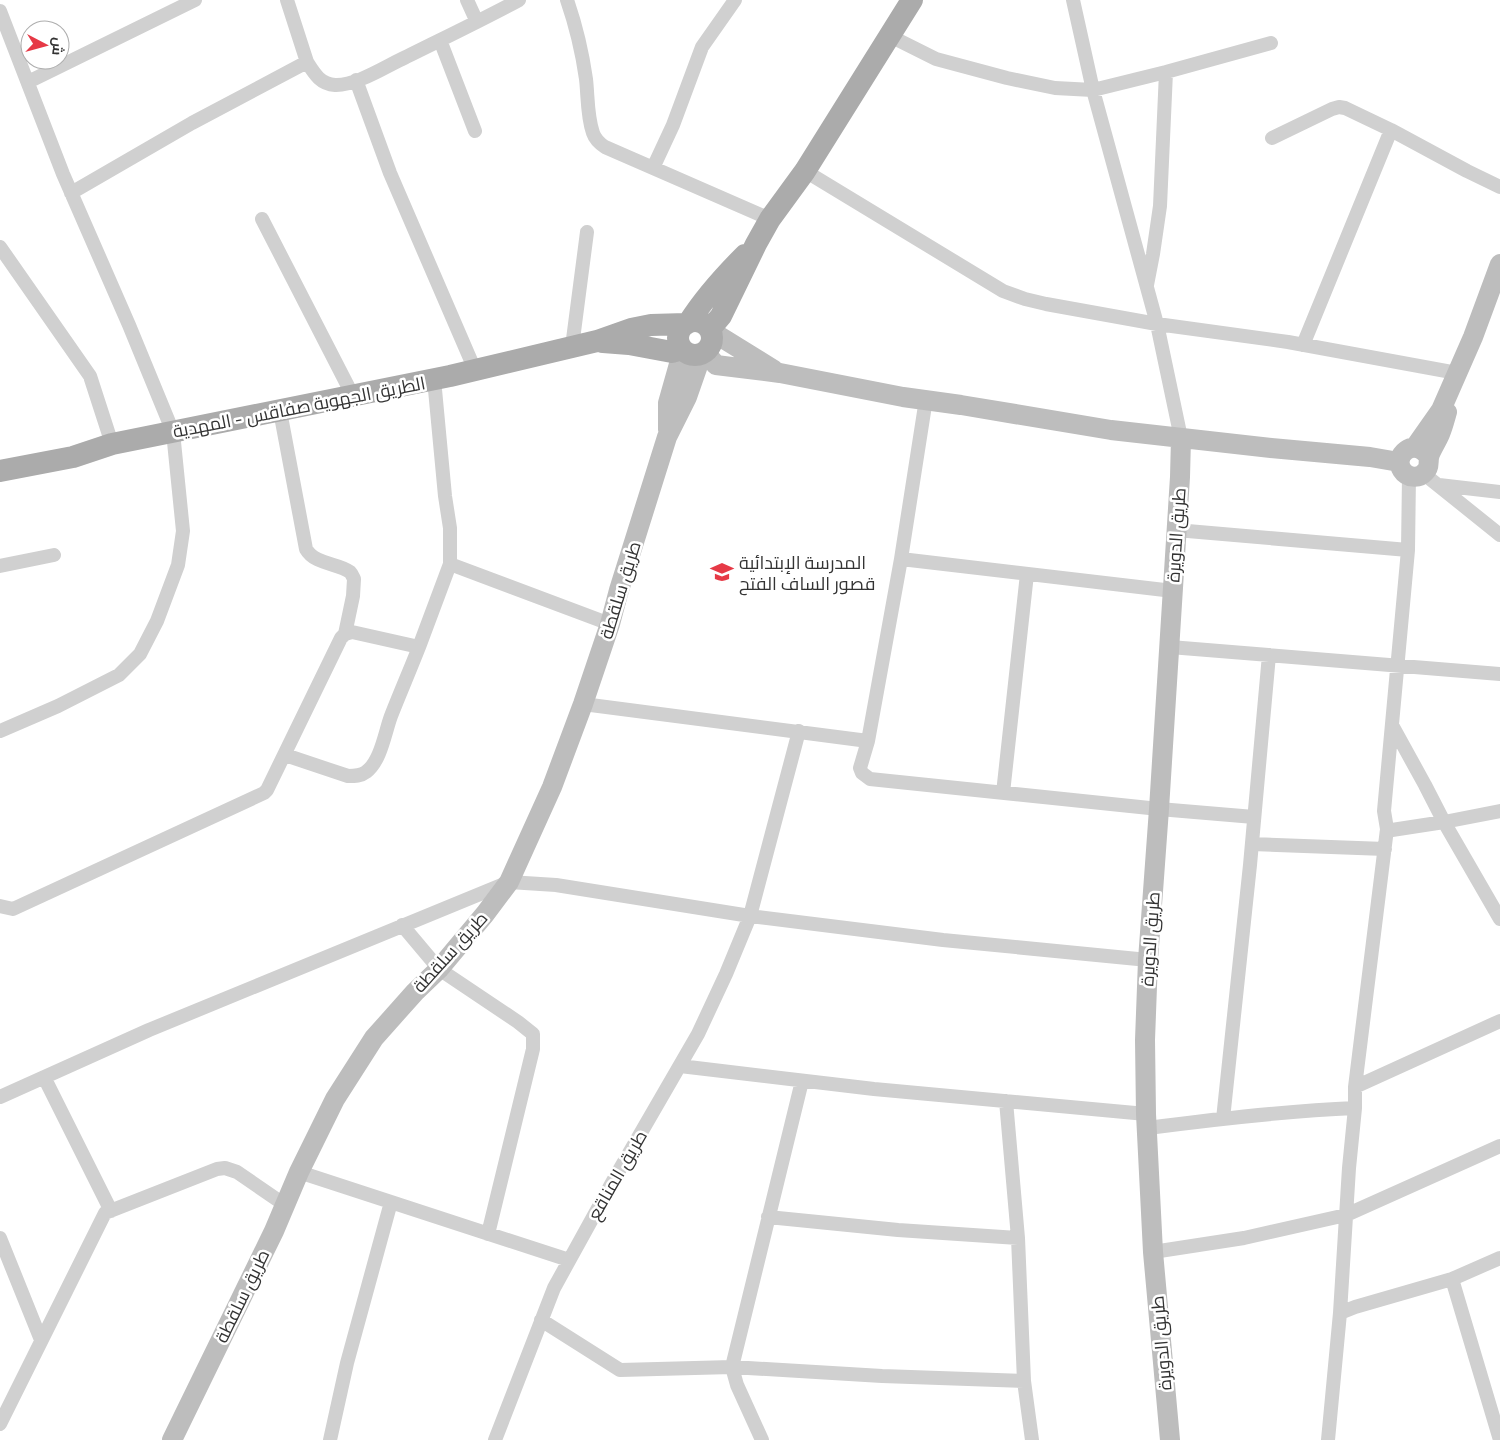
<svg xmlns="http://www.w3.org/2000/svg" width="1500" height="1440" font-family="'Titillium Web',Cairo,sans-serif">
  <rect width="100%" height="100%" fill="#fff"/>
  <g fill="none" stroke-linecap="round" stroke-linejoin="round">
    <path stroke="#d0d0d0" stroke-width="14" d="M467 0 477 22
      M567 0C576 26 582 51 586 79 588 96 587 116 593 133 595 139 599 143 605 147L770 219
      M1073 0 1093 90 1157 324 1181 438
      M0 11 63 174 129 325 173 432 183 531 178 565 157 621 140 654 119 675 58 706 0 731
      M890 36 936 59 1007 78 1055 88 1093 90 1166 72 1271 43
      M440 40 475 131
      M307 62C314 73 320 84 335 85 356 86 386 66 406 57 444 38 482 20 519 0
      M356 80 390 173 475 370
      M28 82 195 0
      M1272 138 1332 109 1339 107 1345 108 1391 130 1467 171 1500 187
      M653 168 673 125 702 47 735 0
      M805 171 1003 291 1025 299 1046 304 1157 324 1288 342 1457 373
      M71 193 192 123 307 62 287 0
      M262 219 353 396
      M0 247 90 376 112 444
      M1147 285 1153 254 1160 206 1166 72
      M1303 345 1391 130
      M572 347 587 232
      M926 399 901 559 1173 591
      M280 411 306 549C315 565 339 563 350 572 352 574 353 577 354 579L353 596 345 634
      M1425 473 1429 478 1500 535
      M1409 476 1408 550 1384 811 1387 829 1392 830 1444 822 1500 919
      M1439 485 1500 492
      M1176 530 1408 550
      M901 559 868 741 860 768 862 773 870 779 1159 809 1254 817
      M450 564 610 624
      M0 566 54 555
      M1170 647 1500 674
      M583 704 868 741
      M1392 725 1425 785 1444 822 1500 811
      M285 755 348 776C355 776 361 776 366 772 381 761 385 732 391 716 400 693 410 670 419 647
      M1003 793 1027 574
      M1252 844 1385 849
      M0 906 13 909 264 793 267 790 341 638 345 634 352 632 419 647 450 564V528L445 496 434 379
      M402 925 439 969 518 1022 533 1034V1049L488 1234
      M680 1066 874 1089 1146 1114
      M44 1077 111 1211
      M1355 1087 1500 1021
      M0 1097 149 1030 509 882 556 885 750 916 943 940 1148 960
      M1006 1101 1018 1238 1024 1381 1032 1440
      M1355 1108V1087L1387 829
      M1223 1119 1250 865 1269 655
      M1148 1128C1217 1119 1285 1111 1355 1108L1349 1168 1340 1313 1355 1307 1452 1279 1500 1258
      M299 1172 569 1260
      M768 1217 898 1230 1018 1238
      M0 1238 41 1340
      M1153 1252 1244 1238 1346 1215 1500 1146
      M1452 1279 1500 1440
      M541 1320 620 1370 732 1367 882 1376 1024 1381
      M0 1424 105 1213 217 1169 225 1168 237 1172 285 1205
      M330 1440 347 1363 391 1202
      M495 1440 554 1288 613 1181 698 1034 726 974 750 916 799 731
      M762 1440 737 1385 732 1367 802 1081
      M1328 1440 1340 1313"/>
    <path stroke="#bdbdbd" stroke-width="20" d="M711 331 774 370
      M705 352 716 365 780 373 903 397 961 405 1111 430 1271 448 1370 457 1399 462
      M668 430V403L683 350
      M1415 447 1441 410 1473 337 1500 264
      M1429 457C1413 436 1393 456 1402 470 1407 478 1419 479 1425 472 1431 467 1427 461 1430 454 1433 447 1437 441 1440 434 1443 427 1445 419 1447 412
      M172 1440 274 1231 299 1172 335 1099 374 1038 415 992 439 969 485 914 509 882 552 787 583 704 610 624 619 590 667 437 687 397 702 354
      M1170 1440 1153 1252 1146 1114 1145 1040 1148 960 1159 809 1180 477 1181 438"/>
    <path stroke="#ababab" stroke-width="22" d="M678 338a17 17 0 1 1 34 0a17 17 0 1 1-34 0Z
      M689 322C705 297 724 276 745 255
      M710 329 721 316 756 244 770 219 805 171 912 0
      M603 342 629 344 672 352 682 349
      M0 471 73 457 112 444 450 376 597 341 631 329 651 325 686 324"/>
  </g>
  <defs>
    <symbol id="school-bare" viewBox="-9 -9 18 18"><path d="M0-5L7-2L0 1L-7-2ZM-4 1L0 2.5L4 1V4Q0 6-4 4Z" fill="#e63946" stroke="#fff" stroke-width="2.5" paint-order="stroke"/></symbol>
  </defs>
  <g fill-rule="evenodd">
    <use href="#school-bare" x="706" y="556" width="32" height="32"/>
  </g>
  <g text-anchor="middle" dominant-baseline="central" stroke-width="5" stroke-linejoin="round" paint-order="stroke">
    <g font-size="18" fill="#333" stroke="#fff">
      <text transform="translate(299 407) rotate(-11)">الطريق الجهوية صفاقس - المهدية</text>
      <text transform="translate(1176 535) rotate(-86)">طريق الدويرة</text>
      <text transform="translate(620 590) rotate(-73)">طريق سلقطة</text>
      <text transform="translate(1150 939) rotate(-86)">طريق الدويرة</text>
      <text transform="translate(450 952) rotate(-48)">طريق سلقطة</text>
      <text transform="translate(617 1175) rotate(-60)">طريق المناقع</text>
      <text transform="translate(242 1296) rotate(-64)">طريق سلقطة</text>
      <text transform="translate(1161 1343) rotate(-95)">طريق الدويرة</text>
    </g>
    <g font-size="18" fill="#333" stroke="#fff" text-anchor="start">
      <text x="739" y="562">المدرسة الإبتدائية<tspan x="739" dy="21">قصور الساف الفتح</tspan></text>
    </g>
  </g>
  <g transform="translate(45 45) rotate(96)"><circle r="24" fill="#ffffff" stroke="#adadad"/>
  <path d="M0-4L9 19L0 12L-9 19Z" fill="#e63946"/>
  <text y="-8" font-size="14" font-weight="bold" text-anchor="middle" fill="#333333">ش</text>
  </g>
</svg>
